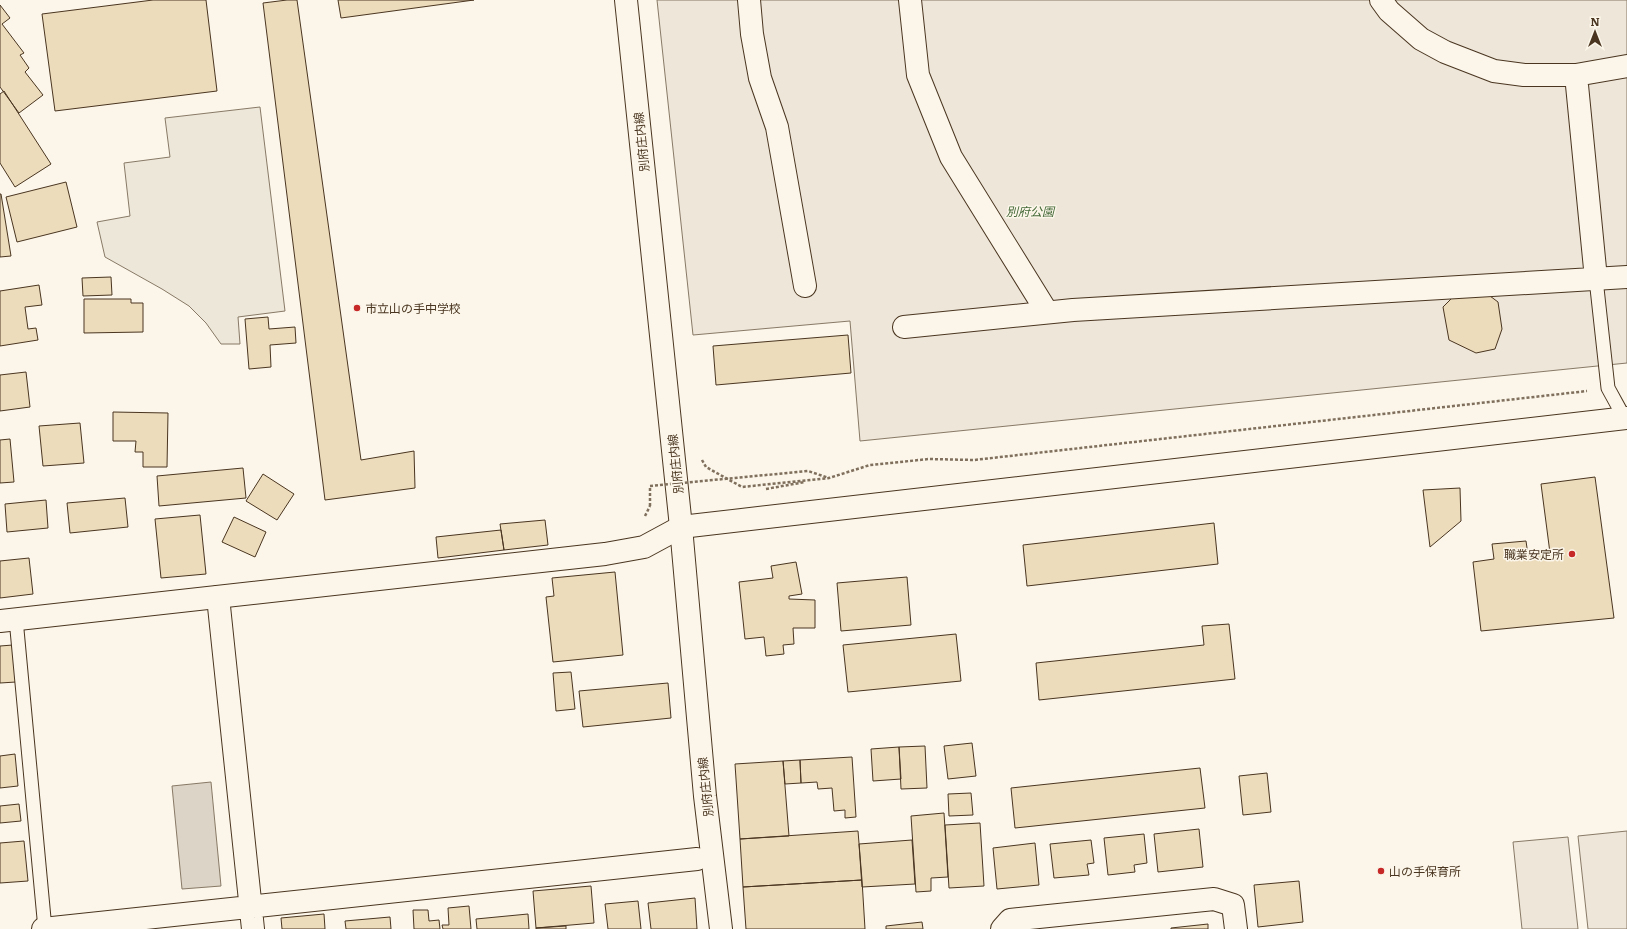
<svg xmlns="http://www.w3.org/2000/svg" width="1627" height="929" font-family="Literata,'Noto Sans JP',serif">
  <rect width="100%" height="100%" fill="#fbf6e9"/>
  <path fill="#ede6d9" stroke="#887966" d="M657 0H1627V363L860 441 850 321 693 335Z
    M1627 831V929H1588L1578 836Z
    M1568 837 1578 929H1522L1513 842Z"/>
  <path fill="#ede7d9" stroke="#887966" d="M260 107 285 311 238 317 240 344H221L206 323 189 306 162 289 105 257 97 222 130 216 124 163 170 157 165 118Z"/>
  <path fill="#dcd4c6" stroke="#887966" d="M211 782 221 886 182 889 172 786Z"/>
  <path fill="#ecdcbc" stroke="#4a3520" d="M153 0H206L217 91 55 111 42 14Z
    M287 0H297L361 460 414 451 415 488 325 500 263 3Z
    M338 0H474L341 18Z
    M0 5 10 18 2 24 24 53 20 55 29 68 25 72 43 95 19 113 0 87Z
    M4 91 51 164 15 187 0 163V94Z
    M66 182 77 227 17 242 6 197Z
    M0 194H1L11 256 0 257Z
    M111 277 112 295 83 296 82 278Z
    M39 285 42 305 25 307 28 329 36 328 38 340 0 346V291Z
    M1482 290 1498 302 1502 329 1495 349 1476 353 1449 340 1443 307 1453 297Z
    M84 299H131V303H143V332L84 333Z
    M268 317 269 329 295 327 296 343 270 345 271 367 249 369 245 319Z
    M848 335 851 373 716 385 713 346Z
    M26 372 30 407 0 411V375Z
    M113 412 168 413 167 467H143V452H135L136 441H113Z
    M80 423 84 463 43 466 39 426Z
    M10 439 14 482 0 483V440Z
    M243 468 246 498 159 506 157 476Z
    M263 474 294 494 277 520 246 501Z
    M1595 477 1614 618 1481 631 1473 562 1494 559 1492 544 1526 541 1528 555 1550 553 1541 484Z
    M1460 488 1461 521 1430 547 1423 490Z
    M125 498 128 527 70 533 67 503Z
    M46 500 48 528 7 532 5 504Z
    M200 515 206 574 161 578 155 519Z
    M234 517 266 532 255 557 222 542Z
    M545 520 548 545 504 550 500 524Z
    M1214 523 1218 564 1027 586 1023 545Z
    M501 530 504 550 438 558 436 537Z
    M29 558 33 594 0 598V561Z
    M796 562 802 594 789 596V599L815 600V628H793L794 644 783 645 784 654 766 656 764 637 745 639 739 582 773 578 771 566Z
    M615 572 623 655 553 662 546 597 554 596 552 578Z
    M907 577 911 625 841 631 837 583Z
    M1229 624 1235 679 1039 700 1036 663 1204 645 1202 626Z
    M956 634 961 681 848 692 843 645Z
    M13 645 16 682 0 683V646Z
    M571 672 575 709 556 711 553 673Z
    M668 683 671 718 583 727 579 691Z
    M972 743 976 776 948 779 944 746Z
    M925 746 927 788 901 789 899 747Z
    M899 747 901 779 873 781 871 749Z
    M15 754 18 786 0 788V756Z
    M852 757 856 817 845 818V810L834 811 832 788 818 789 817 782 801 783 800 760Z
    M800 760 801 783 785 784 783 761Z
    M783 761 789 836 740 839 735 764Z
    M1200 768 1205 808 1015 828 1011 788Z
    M1267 773 1271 812 1243 815 1239 776Z
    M971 793 973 815 949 816 948 794Z
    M19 804 21 821 0 823V806Z
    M944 813 948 877 931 878V891L916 892 911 816Z
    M980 823 984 886 949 888 945 825Z
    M1199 829 1203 867 1158 872 1154 834Z
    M858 831 862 880 743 887 740 839Z
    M1144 834 1147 863 1134 865 1135 872 1108 875 1104 838Z
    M912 840 915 884 862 887 859 844Z
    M1091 840 1094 863 1087 864 1089 875 1054 878 1050 844Z
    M24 841 28 881 0 883V843Z
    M1035 843 1039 885 997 889 993 848Z
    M862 880 865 929H746L743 887Z
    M1299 881 1303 922 1258 927 1254 885Z
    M591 886 594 923 536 928 533 891Z
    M695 898 697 929H651L648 903Z
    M638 901 641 929H608L605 904Z
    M469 906 471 929H443L442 925H449L448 908Z
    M413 910H428L429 921 439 920 440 929H414Z
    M324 914 325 929H282L281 918Z
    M528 914 529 929H477L476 919Z
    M390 917 391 929H346L345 921Z
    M922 922 923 929H886V926Z
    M1208 924V929H1171V928Z
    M566 926V929H536V928Z"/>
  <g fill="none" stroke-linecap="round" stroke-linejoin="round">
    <defs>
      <path id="lane" d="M1596 279 1608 388 1625 419
        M16 619 45 929"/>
      <path id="street" d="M749 0 752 34 760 78 777 127 805 286
        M910 0 918 75 951 157 1047 312
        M1381 0 1389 11 1421 39 1445 52 1494 71 1524 75H1576L1596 279
        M1576 75 1627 66
        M904 327 1073 310 1627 277
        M218 597 253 929
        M43 929 697 859
        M1002 929 1010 920 1214 899 1233 905 1236 929"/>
      <path id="secondary" d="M0 621 605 554 644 547 681 527 1627 418"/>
      <path id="primary" d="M626 0 681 527 705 796 721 929"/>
    </defs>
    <use href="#lane" stroke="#4a3520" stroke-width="15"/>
    <use href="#street" stroke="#4a3520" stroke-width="24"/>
    <use href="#secondary" stroke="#4a3520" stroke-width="24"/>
    <use href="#primary" stroke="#4a3520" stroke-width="24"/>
    <path stroke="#7f6f5c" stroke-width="2.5" stroke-dasharray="3 2" stroke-linecap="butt" d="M702 460 706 467 742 487 829 478 870 465 929 459 974 460 1587 391
      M766 489 805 482
      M645 516 650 506"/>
    <use href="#lane" stroke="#fbf6e9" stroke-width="13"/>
    <use href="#street" stroke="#fbf6e9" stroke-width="22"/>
    <use href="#secondary" stroke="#fbf6e9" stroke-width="22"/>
    <use href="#primary" stroke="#fbf6e9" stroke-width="22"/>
    <path stroke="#7f6f5c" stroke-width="2.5" stroke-dasharray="3 2" stroke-linecap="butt" d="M650 506V486L808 471 829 478"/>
  </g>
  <g fill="#c62828" stroke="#fbf6e9" stroke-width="1.5">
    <circle cx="357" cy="308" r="4"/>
    <circle cx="1572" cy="554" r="4"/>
    <circle cx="1381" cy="871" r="4"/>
  </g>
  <g text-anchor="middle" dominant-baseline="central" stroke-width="3" stroke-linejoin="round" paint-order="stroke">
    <g font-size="12" fill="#4a3520" stroke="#fbf6e9">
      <text transform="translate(641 142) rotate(-96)">別府庄内線</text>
      <text transform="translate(675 464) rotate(-96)">別府庄内線</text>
      <text transform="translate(705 787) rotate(-96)">別府庄内線</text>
    </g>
    <g font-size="12" font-style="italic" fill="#436837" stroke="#fbf6e9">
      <text x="1030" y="211">別府公園</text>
    </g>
    <g font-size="12" fill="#4a3520" stroke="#fbf6e9" text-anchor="start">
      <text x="365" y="308">市立山の手中学校</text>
      <text x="1564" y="554" text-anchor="end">職業安定所</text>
      <text x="1389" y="871">山の手保育所</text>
    </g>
  </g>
  <g transform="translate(1595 32)" stroke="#fbf6e9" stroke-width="3" paint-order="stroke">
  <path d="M0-3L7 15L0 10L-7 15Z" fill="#4a3520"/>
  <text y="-6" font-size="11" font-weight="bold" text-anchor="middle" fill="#4a3520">N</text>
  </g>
</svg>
